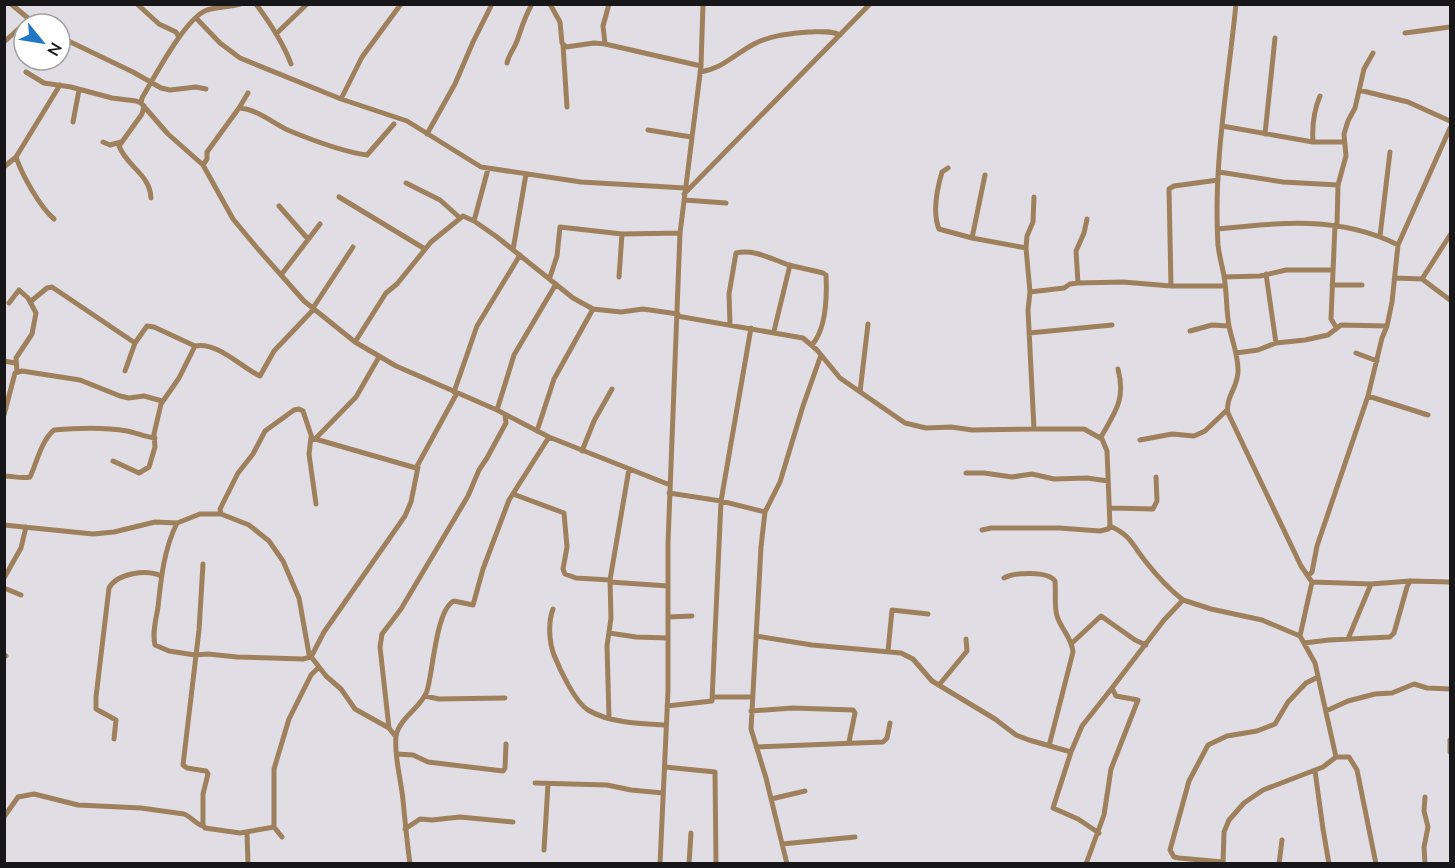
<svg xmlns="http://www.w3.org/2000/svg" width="1455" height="868" font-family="Mulish,sans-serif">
  <rect width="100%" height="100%" fill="#e0dee4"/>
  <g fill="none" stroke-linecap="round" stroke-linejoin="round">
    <path stroke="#9e805d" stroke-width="5" d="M11 4 29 19
      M137 4 159 24 176 32 179 37
      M256 4C270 23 283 42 291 64
      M550 4 560 22 562 43 566 47 594 43 605 44 701 66
      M1236 4C1228 84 1213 164 1218 245 1219 255 1222 265 1224 276 1227 292 1226 309 1229 326 1232 341 1238 354 1238 370 1239 386 1225 397 1228 413L1301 566 1312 582 1371 584 1410 581 1450 582
      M196 18 220 43 240 58 341 99 407 121 481 167 581 182 685 188
      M27 22 29 19 38 24
      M1405 33 1450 27
      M276 34 307 4
      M60 37 133 72 161 88 170 90 196 87 206 89
      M4 42 24 24
      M605 44 603 26 609 4
      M563 45 567 107
      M507 63C509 54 514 49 517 41 522 27 524 18 532 4
      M26 72 44 83 71 87 112 98 136 101 141 103 168 134 203 165 233 219 258 249 304 301 355 342 396 366 497 410 549 437 670 485
      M700 72C722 69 735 54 754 44 771 35 789 34 808 32 819 32 831 30 840 35
      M1359 90 1408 102 1450 121
      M341 99 362 57 401 4
      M141 103 142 98C154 78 185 18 207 10 217 7 229 7 240 4
      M144 106 142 114 119 146C127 167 150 174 151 198
      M239 108 248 93
      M73 122 79 90
      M1222 126 1313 142H1344
      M648 130 691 137
      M427 134 455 84 473 42 492 4
      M1265 134 1275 38
      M103 142 110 145 121 142
      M1313 142C1312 127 1314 110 1320 96
      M16 157C22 175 40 207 54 219
      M203 165 207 159V152L239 108C257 109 274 124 290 131 312 140 344 152 367 155L394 124
      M4 167 16 157 60 85
      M1219 172 1283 182 1338 185
      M406 183 440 200 459 217
      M684 194 870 4
      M339 197 425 249
      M684 200 726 203
      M279 206 308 239
      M474 221 488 169
      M1335 225 1331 319 1336 327
      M1337 225 1338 185 1346 156 1344 134 1348 121 1355 108 1364 69 1373 53
      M1218 229C1279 222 1342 216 1398 245L1392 302 1387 326 1382 338 1368 396 1317 546 1312 572 1308 576
      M1380 236 1390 152
      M972 238 985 175
      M1398 245 1450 128
      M1026 248 1027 236 1033 222 1034 197
      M513 250 526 174
      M1266 274 1276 343
      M281 275 320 224
      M550 277 557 256 560 227 622 234 680 233
      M619 277 622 234
      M1224 277 1260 276 1286 270H1333
      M1395 278 1422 279 1450 235
      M1422 279 1450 300
      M1078 283 1123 282 1171 286H1225
      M1332 285H1362
      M1171 286 1169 189 1174 186 1218 180
      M1030 292 1064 288 1070 284 1078 283 1076 251 1084 233 1087 219
      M30 302 47 288 52 287 135 343 147 326 154 327 195 346
      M9 303 19 290 28 298 36 313 32 334 16 358 17 372
      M313 308 353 247
      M677 316 803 338 817 350 840 378 905 423 926 428 951 427 972 430 1034 429 1028 310 1030 292 1026 248 972 238 939 229C932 212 937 189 942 172L948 168
      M730 324 729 294 736 253C755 249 771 259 789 265 800 268 812 270 823 273L826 275C827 296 826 329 812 345
      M774 331 790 265
      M1190 331 1212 325 1229 326
      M1029 333 1112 325
      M355 342 386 293 397 284 431 242 463 216 474 221 497 237 573 298 593 309 621 312 643 309 678 314
      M1236 353 1258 350 1276 343 1305 340 1328 335 1341 325 1387 326
      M1356 353 1377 361
      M4 361 15 363
      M125 371 135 343
      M454 392 477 326 520 255
      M860 392 868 324
      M1368 396 1428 415
      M497 410 514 355 556 284
      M4 415 15 373 22 371 80 380 120 396 129 398 144 396 162 401
      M1034 429H1084L1102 439 1107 451 1110 526
      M537 431 554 379 593 309
      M311 437 309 454 316 504
      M1101 437C1115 412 1126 400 1118 369
      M316 438 356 397 379 357
      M1140 440 1172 434 1194 436 1205 431 1227 410
      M582 451 594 421 612 389
      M113 461 139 473 149 467 155 447 154 434 161 404 179 378 195 346C217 341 242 368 260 376L274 351 314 309
      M966 473H984L1012 477 1032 474 1054 479 1087 478 1108 481
      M4 476C13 476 22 479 30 477 37 462 41 441 54 430 78 428 103 427 127 431 137 433 145 437 155 438
      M669 493 721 501 765 512
      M513 494 564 513 567 547 563 569 565 574 576 578 610 580
      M1111 508 1153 509 1157 501 1156 477
      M221 514H200L177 523C164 549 161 578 158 607 156 620 152 632 155 645L169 651 195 655 208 654 237 657 303 659 311 657 324 632 405 516 411 502 418 467
      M4 525 93 534 114 532 155 522 177 523
      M1110 526C1132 536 1132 545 1146 562 1157 576 1169 589 1183 600
      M982 530 991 528H1059L1100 531 1108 529 1110 526
      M203 564 199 630 183 765 187 768 206 771 208 774 203 794V825L205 828 240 833 274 827
      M4 578 21 548 26 527
      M1004 578C1015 572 1048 571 1055 581 1056 593 1054 605 1057 616 1061 629 1072 638 1073 652L1049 746
      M610 582 668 586
      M4 588 21 595
      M553 609C548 622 549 642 554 655 560 670 575 702 588 710 609 723 642 724 666 725
      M668 617 692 616
      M609 633 636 637 668 638
      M756 636 812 645 901 653 913 659 932 681 995 719 1016 735 1029 740 1071 752 1082 726 1112 688
      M1300 636 1312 582
      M1348 639 1371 584
      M1072 643 1101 616 1135 640 1146 645
      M1304 643 1329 640 1390 637 1394 633 1407 587 1410 581
      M888 651 892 610 928 614
      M4 655 6 656
      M939 685 967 651 966 639
      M425 696 439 699 505 698
      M713 697H752
      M667 706 712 701 721 501 751 328
      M751 711 793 708 853 710 855 713 849 742
      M1326 711 1348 701 1375 694 1392 693 1414 684 1427 688 1450 689
      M609 718 607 646 611 618 610 580 629 469
      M389 728 380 647 382 634 401 609 468 496 479 470 487 458 506 423 505 415
      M396 737 389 728 355 709 341 689 326 676 309 654 299 598 283 561 269 541 249 525 221 514 220 509 238 473 253 454 265 431 294 410 299 409 303 411 312 438 416 468 457 393
      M114 739 116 720 96 709V697L109 588C117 573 147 569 161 576
      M1450 740V752
      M756 747 883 742 887 738 890 723
      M1071 752 1053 808 1078 819 1099 833
      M397 754 413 755 428 762 503 771 505 768 506 744
      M1336 757H1349L1357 770 1376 864
      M665 767 715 772 716 864
      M1315 771 1323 829 1329 864
      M535 783 607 785 631 790 663 793
      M771 799 805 791
      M4 817 18 797 34 794 78 805 141 808 184 814C192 817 195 824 203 826
      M405 829 420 819 432 820 460 817 513 822
      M247 833 248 864
      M282 837 274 827V769L289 719 311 675 319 667
      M782 844 855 837
      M544 850 548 784
      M1223 862 1179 858 1174 857 1170 850 1189 781 1208 745 1227 736 1257 731 1275 724 1288 702 1306 683 1318 677
      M410 864C407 842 405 821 403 800 401 779 394 757 396 736 399 718 422 707 427 691 433 672 436 609 454 601L473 605 483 569 509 500 549 437
      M660 864 668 691V543L680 233 701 66 703 4
      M689 864 691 833
      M787 864 766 778 751 729 761 547 765 512 780 482 803 406 821 355
      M1086 864 1104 815 1111 769 1138 700 1116 696 1112 688 1164 620 1183 600 1211 609 1262 620 1300 636 1315 663 1336 757 1323 767 1263 790 1244 803 1229 820 1224 832 1223 864
      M1279 864 1282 840
      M1425 864 1424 847 1428 827 1424 811 1425 797"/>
  </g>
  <rect width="1455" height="868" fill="none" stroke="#171618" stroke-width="12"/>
  <g transform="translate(42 42) rotate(120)"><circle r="28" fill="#ffffff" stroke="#a2a2a3" stroke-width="1.5"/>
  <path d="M0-4.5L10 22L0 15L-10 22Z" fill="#2277c5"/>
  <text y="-9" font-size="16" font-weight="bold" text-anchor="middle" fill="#171618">N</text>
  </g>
</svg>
